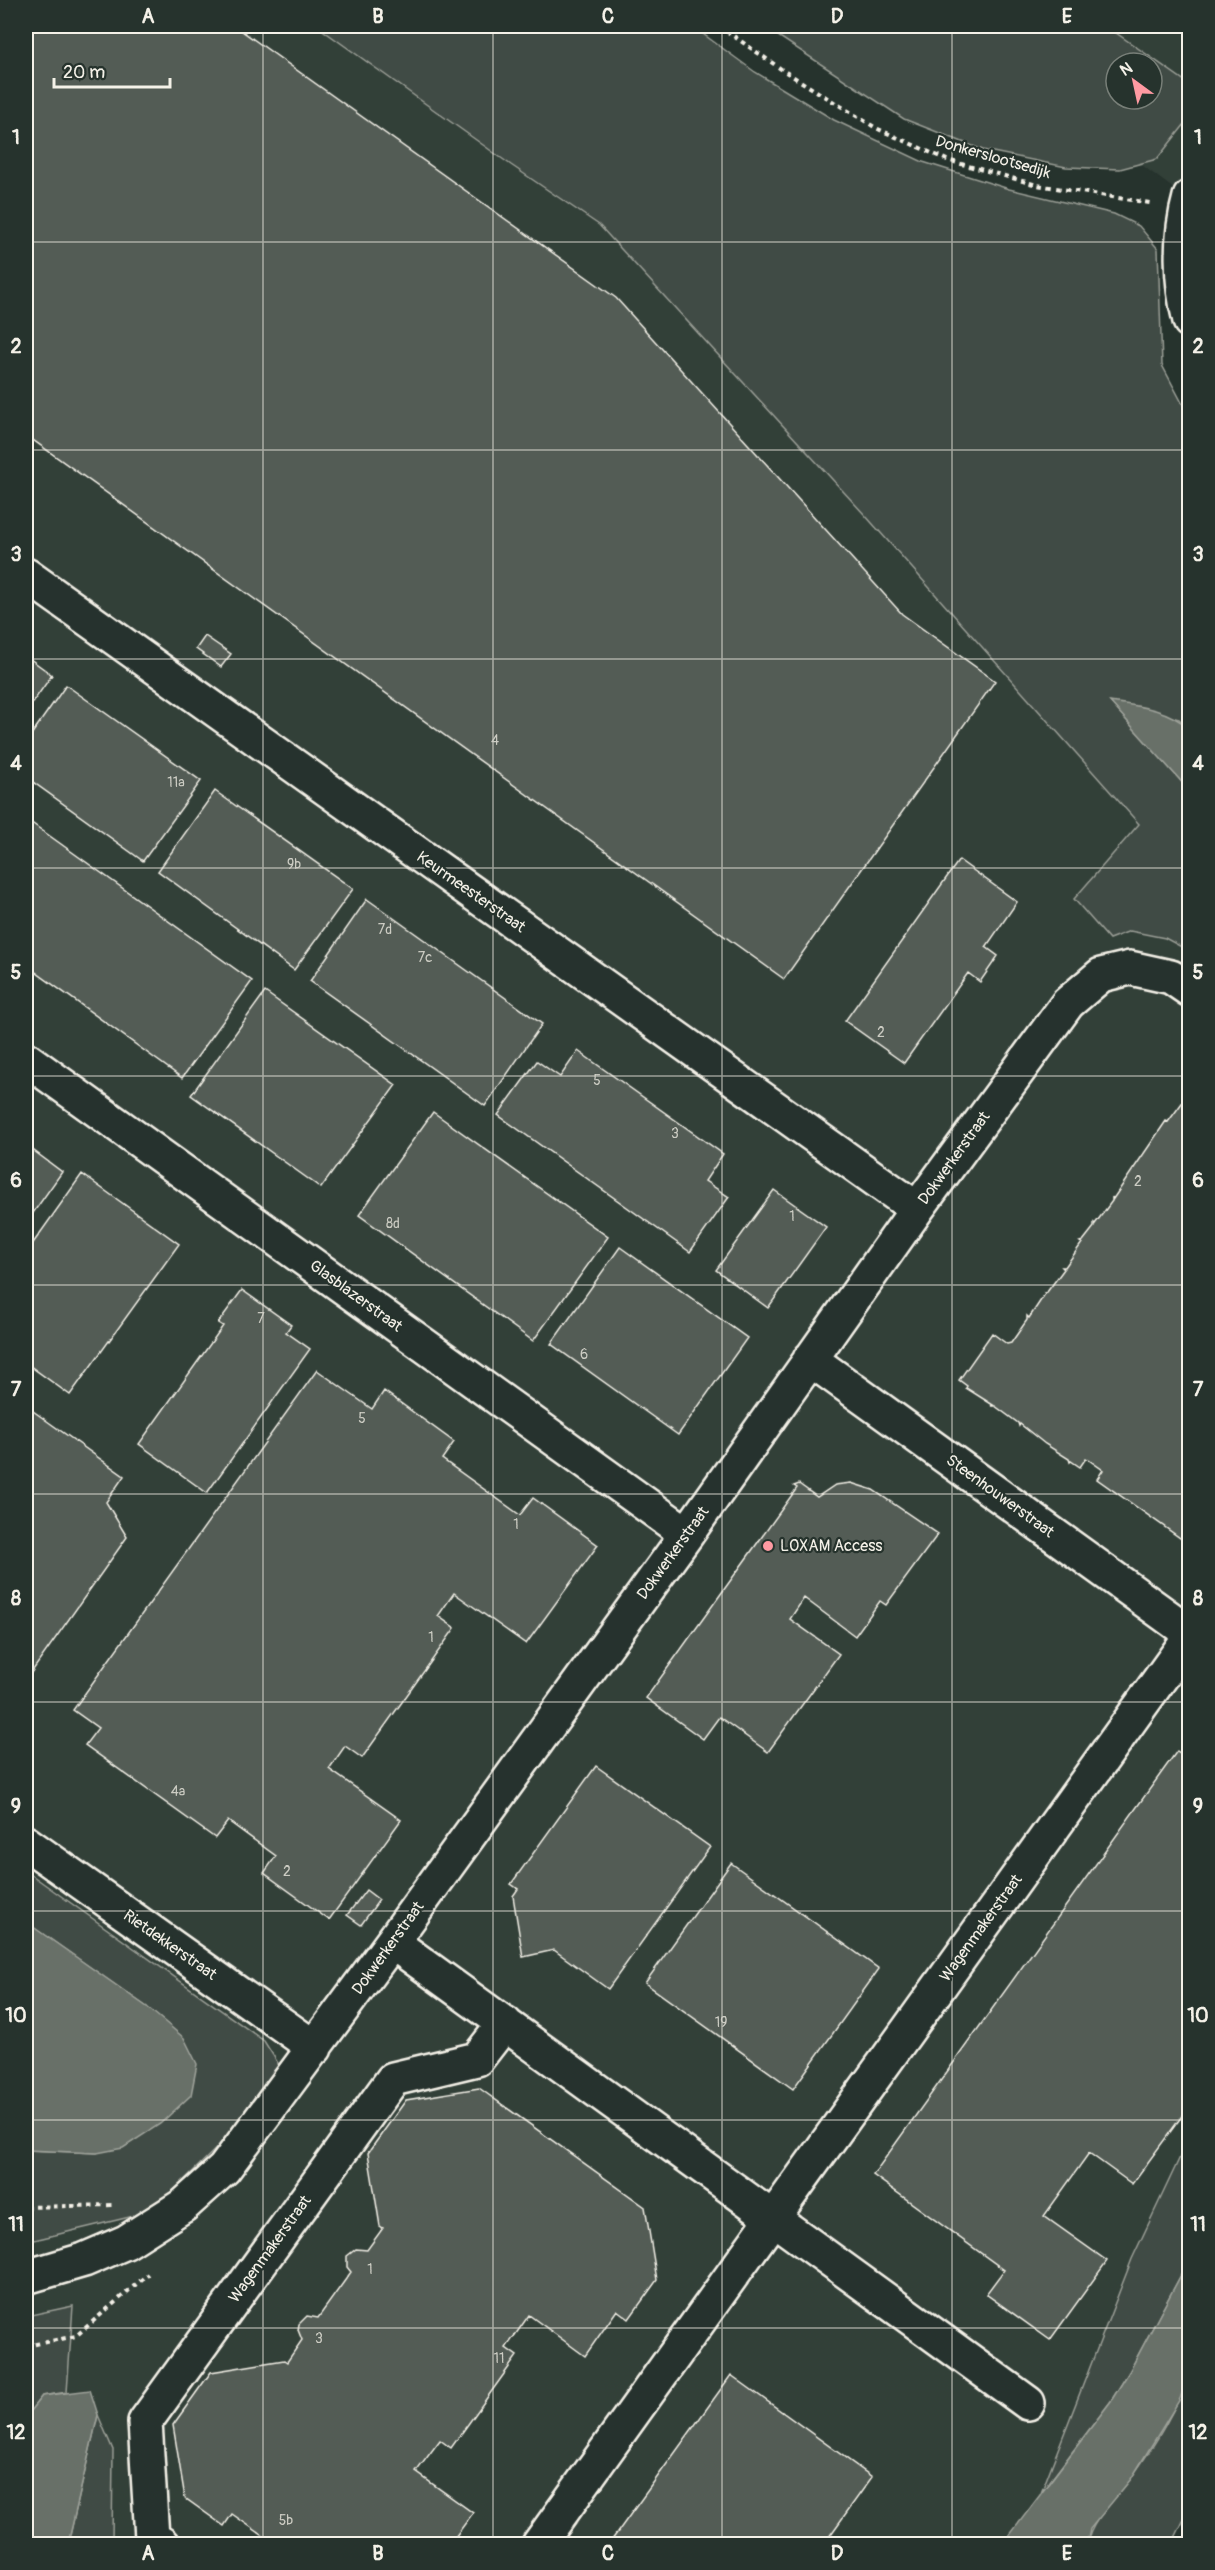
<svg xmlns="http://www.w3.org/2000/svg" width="1215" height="2570" font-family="Pangolin,sans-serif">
  <rect width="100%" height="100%" fill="#26332d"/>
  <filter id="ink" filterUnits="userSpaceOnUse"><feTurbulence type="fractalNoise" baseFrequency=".0167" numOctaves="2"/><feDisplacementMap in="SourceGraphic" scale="12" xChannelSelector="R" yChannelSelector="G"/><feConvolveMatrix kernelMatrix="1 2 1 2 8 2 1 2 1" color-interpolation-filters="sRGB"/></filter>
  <g filter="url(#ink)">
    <path fill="#333f39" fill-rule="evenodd" d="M26 26H519L1189 489V2280L1019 2544H26Z
      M952 26H1189V200L980 45ZM1116 63H1152V99H1116Z"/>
    <path fill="#414b45" stroke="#9a9e96" stroke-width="1.5" fill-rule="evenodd" d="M317 26H692L755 72 834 120 923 162 1009 189 1114 214 1139 226 1158 249 1162 365 1189 416V728L1179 719 1111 703 1189 790V951L1165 938 1130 931 1109 939 1074 899 1139 824 864 514 599 225 511 165Z
      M763 26H1106L1189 84V119L1157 159 1120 169 1066 167 983 150 904 119ZM1116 63H1152V99H1116Z
      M26 1871 264 2041 283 2071 249 2116 172 2192 142 2214 26 2242V2150L97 2153 147 2007 26 1922Z
      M1189 2138V2260L1129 2372 1111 2401 1041 2493 1132 2259Z
      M73 2306 67 2392 42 2396 26 2416V2316Z
      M1189 2373V2509L1172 2544H1087C1092 2518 1115 2501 1130 2479 1154 2447 1176 2410 1189 2373Z
      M98 2415 113 2450 112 2544H68Z"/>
    <path fill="#676f68" stroke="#9fa39b" stroke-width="1.5" d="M1110 702C1139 706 1166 708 1189 728V790Z
      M26 1922 147 2007 184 2038 197 2064 191 2095 160 2124 123 2148 97 2153 26 2150Z
      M1189 2260V2373L1180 2399 1131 2479 1090 2529 1087 2544H1003L1111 2401 1129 2372Z
      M90 2390 98 2415 68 2544H26V2416L42 2396Z"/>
    <path fill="#525c55" stroke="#f4f1e8" stroke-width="1.5" d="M26 26H235L616 298 902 614 995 681 784 979 26 435Z
      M205 636 231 654 221 667 196 649Z
      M26 656 52 675 26 712Z
      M66 685 201 781 143 861 26 777V742Z
      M215 791 353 889 294 970 158 871Z
      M26 819 252 981 182 1078 26 965Z
      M959 860 1017 902 986 947 998 956 980 982 968 973 904 1063 845 1021Z
      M367 899 542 1024 485 1106 310 981Z
      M265 992 396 1085 321 1188 191 1095Z
      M578 1051 723 1154 705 1181 729 1197 690 1252 498 1115 537 1061 560 1077Z
      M1190 1092V1545L1097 1479 1103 1470 1086 1458 1080 1467 1071 1461 1070 1462 1069 1459 1045 1444 1020 1424 1019 1426 1018 1423 995 1406H991L993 1405 966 1388 967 1386 959 1380 992 1333 1007 1344 1011 1343 1027 1320V1316L1029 1318 1045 1294 1044 1293 1047 1292 1064 1269 1062 1267H1065L1082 1243 1080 1242 1083 1241 1094 1227V1223L1095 1224 1112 1201V1197L1113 1199 1166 1121 1168 1122Z
      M433 1112 608 1237 533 1341 359 1215Z
      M26 1145 62 1172 26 1223Z
      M82 1174 179 1244 70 1395 26 1363V1253Z
      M774 1190 826 1227 768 1308 716 1270Z
      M620 1247 747 1338 678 1435 551 1344Z
      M242 1290 291 1325 286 1332 310 1349 207 1493 139 1444 223 1326 218 1323Z
      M317 1370 372 1409 384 1391 454 1442 442 1459 520 1515 533 1498 598 1545 526 1644 454 1593 438 1616 455 1628 362 1758 345 1746 329 1769 401 1820 329 1920 264 1873 276 1856 228 1821 215 1838 85 1745 98 1728 73 1710Z
      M26 1406 124 1476 106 1502 127 1537 26 1680Z
      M851 1483 873 1490 938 1534 886 1605 880 1601 855 1636 804 1598 790 1619 839 1654 768 1752 719 1717 703 1739 646 1698 797 1488 794 1486 799 1484 817 1497 835 1485Z
      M1177 1751 1190 1760V2013L1187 2017 1190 2019V2105L1132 2184 1089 2153 1044 2216 1107 2261 1050 2340 986 2294 1004 2270 873 2175Z
      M596 1766 710 1847 608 1989 554 1950 523 1957 513 1896 518 1889 511 1884Z
      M731 1863 879 1969 793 2089 645 1983Z
      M366 1890 379 1900 361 1925 347 1915Z
      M479 2088 645 2207 657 2280 629 2319 617 2310 585 2356 529 2315 506 2348 517 2356 451 2448 440 2440 416 2472 473 2513 450 2544H275L232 2514 224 2526 185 2498 173 2425 211 2372 284 2360 287 2362 302 2340 298 2330 299 2324 307 2316 318 2318 351 2272 347 2267V2256L356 2249 367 2250 383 2228 380 2226 368 2153 406 2100Z
      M731 2375 872 2477 824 2544H609Z"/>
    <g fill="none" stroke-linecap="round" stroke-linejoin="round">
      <defs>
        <path id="minor" d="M1190 197C1179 236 1180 282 1190 321
          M26 575 917 1209
          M26 1059 687 1534
          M810 1359 1190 1633
          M26 1843 315 2048
          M392 1942 1028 2403
          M26 2277 84 2260 126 2242 184 2205 224 2169 392 1942 687 1534 917 1209 1068 1003 1101 975 1130 968 1171 977 1190 990
          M162 2544 152 2538 145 2422 393 2079 477 2059 505 2023
          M539 2544 1190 1637"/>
      </defs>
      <use href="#minor" stroke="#f4f1e8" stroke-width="38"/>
      <path stroke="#f4f1e8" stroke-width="4" stroke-dasharray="4.5 4.5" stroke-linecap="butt" d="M719 26 784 71 876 128 947 160 1037 185 1150 203
        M26 2207 114 2205
        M26 2346 76 2336 148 2274"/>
      <use href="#minor" stroke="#26332d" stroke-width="33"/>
    </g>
  </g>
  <path fill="none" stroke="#f4f1e8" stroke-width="1.5" stroke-opacity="0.55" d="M263 26V2544M493 26V2544M722 26V2544M952 26V2544M26 242H1190M26 450H1190M26 659H1190M26 868H1190M26 1076H1190M26 1285H1190M26 1494H1190M26 1702H1190M26 1911H1190M26 2120H1190M26 2328H1190"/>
  <circle fill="#ff9aa2" stroke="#26332d" stroke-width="2" cx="768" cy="1546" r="6"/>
  <g text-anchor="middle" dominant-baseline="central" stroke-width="4.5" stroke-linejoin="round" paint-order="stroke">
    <g font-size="14" fill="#ccccc3">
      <text x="495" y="740">4</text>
      <text x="176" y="782">11a</text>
      <text x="294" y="864">9b</text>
      <text x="385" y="929">7d</text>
      <text x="425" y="957">7c</text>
      <text x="881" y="1032">2</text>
      <text x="597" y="1080">5</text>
      <text x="675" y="1133">3</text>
      <text x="1138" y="1181">2</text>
      <text x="792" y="1216">1</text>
      <text x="393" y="1223">8d</text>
      <text x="261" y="1318">7</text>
      <text x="584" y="1354">6</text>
      <text x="362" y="1418">5</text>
      <text x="516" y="1524">1</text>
      <text x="431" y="1637">1</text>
      <text x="178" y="1791">4a</text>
      <text x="287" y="1871">2</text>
      <text x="721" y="2022">19</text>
      <text x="370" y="2269">1</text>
      <text x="319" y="2338">3</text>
      <text x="499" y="2358">11</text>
      <text x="286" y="2520">5b</text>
    </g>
    <g font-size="16" fill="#f4f1e8" stroke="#26332d">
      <text transform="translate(993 157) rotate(16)">Donkerslootsedijk</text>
      <text transform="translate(471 892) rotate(35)">Keurmeesterstraat</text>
      <text transform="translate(954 1158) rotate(-54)">Dokwerkerstraat</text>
      <text transform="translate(356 1296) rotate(36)">Glasblazerstraat</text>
      <text transform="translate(1000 1496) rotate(36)">Steenhouwerstraat</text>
      <text transform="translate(673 1553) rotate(-54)">Dokwerkerstraat</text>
      <text transform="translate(981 1928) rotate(-54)">Wagenmakerstraat</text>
      <text transform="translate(170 1945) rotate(35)">Rietdekkerstraat</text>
      <text transform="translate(388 1948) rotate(-54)">Dokwerkerstraat</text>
      <text transform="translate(270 2249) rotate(-54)">Wagenmakerstraat</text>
    </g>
    <g font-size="16" fill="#f4f1e8" stroke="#26332d" text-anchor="start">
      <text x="780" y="1546">LOXAM Access</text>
    </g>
  </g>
  <rect width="1215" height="2570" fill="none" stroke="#26332d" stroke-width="66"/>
  <g transform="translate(1134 81) rotate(327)"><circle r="28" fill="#26332d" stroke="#787f78" stroke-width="1.5"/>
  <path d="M0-4.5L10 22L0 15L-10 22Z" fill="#ff9aa2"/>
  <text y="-9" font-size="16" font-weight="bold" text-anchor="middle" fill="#f4f1e8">N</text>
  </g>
  <path d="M54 78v9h116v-9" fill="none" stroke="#f4f1e8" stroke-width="3"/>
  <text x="63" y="78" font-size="18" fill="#f4f1e8" stroke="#26332d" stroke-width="4.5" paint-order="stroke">20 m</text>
  <rect x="33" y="33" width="1149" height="2504" fill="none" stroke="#f4f1e8" stroke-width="2"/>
  <g font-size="20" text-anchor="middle" font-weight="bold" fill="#f4f1e8">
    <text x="148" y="23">A</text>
    <text x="378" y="23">B</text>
    <text x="608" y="23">C</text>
    <text x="837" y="23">D</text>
    <text x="1067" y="23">E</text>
    <text x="16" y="144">1</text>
    <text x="1198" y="144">1</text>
    <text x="16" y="353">2</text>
    <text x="1198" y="353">2</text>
    <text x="16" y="561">3</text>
    <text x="1198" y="561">3</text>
    <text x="16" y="770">4</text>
    <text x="1198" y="770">4</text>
    <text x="16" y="979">5</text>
    <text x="1198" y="979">5</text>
    <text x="16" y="1187">6</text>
    <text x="1198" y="1187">6</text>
    <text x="16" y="1396">7</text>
    <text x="1198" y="1396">7</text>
    <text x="16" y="1605">8</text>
    <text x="1198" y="1605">8</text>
    <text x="16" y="1813">9</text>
    <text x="1198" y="1813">9</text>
    <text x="16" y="2022">10</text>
    <text x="1198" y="2022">10</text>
    <text x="16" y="2231">11</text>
    <text x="1198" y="2231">11</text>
    <text x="16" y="2439">12</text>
    <text x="1198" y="2439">12</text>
    <text x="148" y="2560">A</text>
    <text x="378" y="2560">B</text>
    <text x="608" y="2560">C</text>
    <text x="837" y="2560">D</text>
    <text x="1067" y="2560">E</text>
  </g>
</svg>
